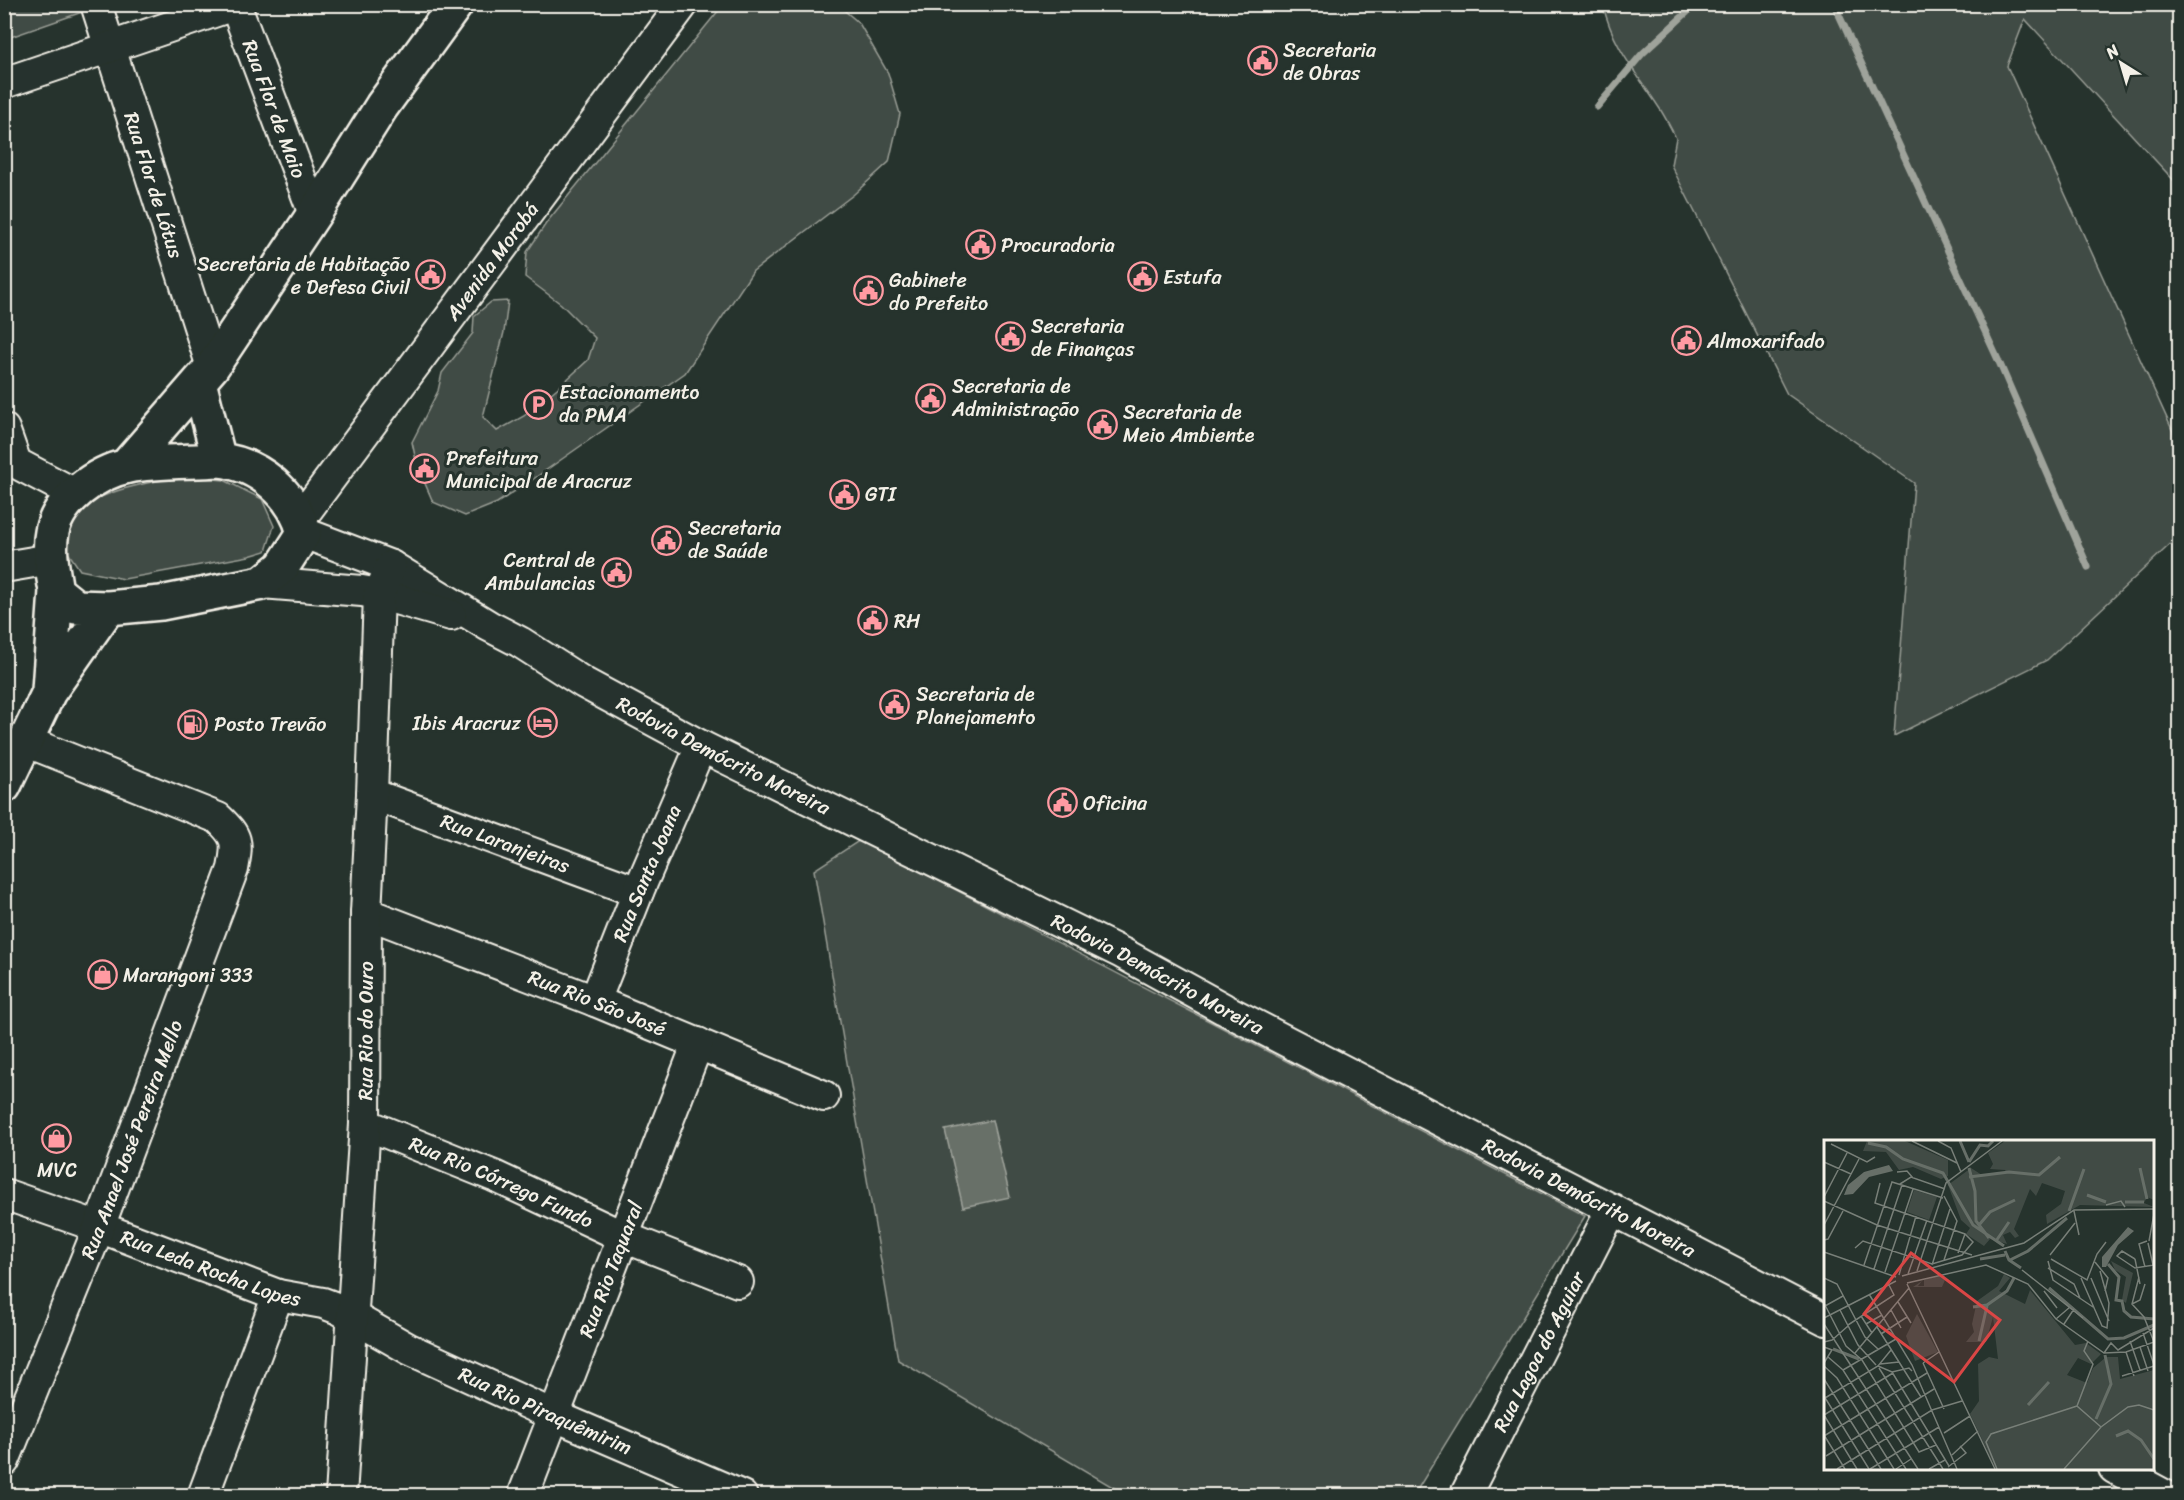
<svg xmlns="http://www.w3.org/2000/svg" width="2184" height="1500" font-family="Sriracha,sans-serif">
  <rect width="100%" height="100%" fill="#26332d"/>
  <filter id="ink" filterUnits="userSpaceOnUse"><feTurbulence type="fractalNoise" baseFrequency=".0167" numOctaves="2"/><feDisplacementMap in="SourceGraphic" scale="12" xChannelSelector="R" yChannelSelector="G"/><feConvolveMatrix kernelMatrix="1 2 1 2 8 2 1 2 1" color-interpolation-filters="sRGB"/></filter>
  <g filter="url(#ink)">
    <path fill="#414b45" stroke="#9a9e96" stroke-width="1.5" d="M4 5H83L85 11 5 39Z
      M723 5H838L859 23 888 73 900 114 889 162 853 195 753 271 685 373 532 480 497 503 465 516 433 502 417 465 412 442 438 391 442 373 473 333 474 316 491 302 508 301 504 332 483 417 497 431 524 416 562 384 588 360 595 338 561 304 525 277 527 252 547 222Z
      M1603 5H2179V186L2025 19 2007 66 2179 445V536L2047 660 1894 736 1914 483 1787 394 1671 165 1676 138C1670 127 1665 116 1658 106 1635 71 1613 47 1603 5Z
      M183 476 224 480 262 499 274 526 266 551 249 556 124 579 80 570 65 548C68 539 69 524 75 516 94 490 153 482 183 476Z
      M860 840 1585 1216 1414 1495H1126L898 1360 814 870Z"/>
    <path fill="#676f68" stroke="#9fa39b" stroke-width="1.5" d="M992 1120 1010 1197 963 1207 945 1130Z"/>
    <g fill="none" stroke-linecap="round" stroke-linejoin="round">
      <path stroke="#9fa39b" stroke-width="7" d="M1834 4 2000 364 2088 567
        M1597 107 1642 54 1696 4"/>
      <defs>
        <g id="minor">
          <path id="s1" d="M96 4 212 367"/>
          <path id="s2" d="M235 4 314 214"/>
          <path d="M4 83 237 4"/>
          <path d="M4 429 16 463 75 494"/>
          <path id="s3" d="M301 518 683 4"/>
          <path id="s4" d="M304 533 391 566 489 626 520 642 584 683 701 746 1122 953 1224 1009 1826 1320"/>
          <path d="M4 567 51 559"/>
          <path d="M262 583 362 591 379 594 451 615"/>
          <path id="s5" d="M372 794 638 892"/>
          <path id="s6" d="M366 913 595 1001 824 1096"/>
          <path id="s7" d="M595 1001 638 892 701 746"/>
          <path id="s8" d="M365 1124 494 1176 624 1237 738 1282"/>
          <path id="s9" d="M4 1194 99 1227 278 1295 323 1303 339 1309 409 1349 553 1415 742 1496"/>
          <path id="s10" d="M4 1461 99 1227 233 869C238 842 238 837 218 818L25 741"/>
          <path d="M2114 1468 2166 1496"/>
          <path d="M203 1496 278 1295"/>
          <path id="s11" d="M341 1496 365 1124 366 913 372 794 379 594 391 566"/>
          <path id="s12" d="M523 1496 698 1043"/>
          <path id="s13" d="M1465 1496 1612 1209"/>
        </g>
        <path id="major" d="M199 382 219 460
          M219 460C259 464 294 494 304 533L282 567 262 583 161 603 108 608 76 607 56 591C53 572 48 551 52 532 58 500 97 472 128 466 155 461 191 462 219 460Z
          M126 466 212 367 314 214 382 106 456 4
          M49 690 56 591
          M4 786 49 692 108 608"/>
      </defs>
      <use href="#minor" stroke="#f4f1e8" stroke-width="34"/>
      <use href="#major" stroke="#f4f1e8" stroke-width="38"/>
      <use href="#minor" stroke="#26332d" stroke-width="30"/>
      <use href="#major" stroke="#26332d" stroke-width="33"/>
    </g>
  </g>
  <defs>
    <symbol id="civic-ring" viewBox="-11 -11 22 22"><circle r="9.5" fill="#26332d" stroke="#ff9aa2" stroke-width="1.5"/><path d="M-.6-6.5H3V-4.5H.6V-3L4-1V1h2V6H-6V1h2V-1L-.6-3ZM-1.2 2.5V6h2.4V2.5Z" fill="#ff9aa2"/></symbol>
    <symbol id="parking-ring" viewBox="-11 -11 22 22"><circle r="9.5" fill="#26332d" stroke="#ff9aa2" stroke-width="1.5"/><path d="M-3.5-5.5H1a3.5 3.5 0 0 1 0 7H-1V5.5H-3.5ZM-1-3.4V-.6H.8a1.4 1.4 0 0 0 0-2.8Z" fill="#ff9aa2"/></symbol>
    <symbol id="hotel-ring" viewBox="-11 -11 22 22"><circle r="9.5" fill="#26332d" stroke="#ff9aa2" stroke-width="1.5"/><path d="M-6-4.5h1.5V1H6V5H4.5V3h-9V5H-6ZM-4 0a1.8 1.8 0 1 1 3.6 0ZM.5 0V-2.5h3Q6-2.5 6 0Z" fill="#ff9aa2"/></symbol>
    <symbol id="fuel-ring" viewBox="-11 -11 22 22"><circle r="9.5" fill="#26332d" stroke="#ff9aa2" stroke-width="1.5"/><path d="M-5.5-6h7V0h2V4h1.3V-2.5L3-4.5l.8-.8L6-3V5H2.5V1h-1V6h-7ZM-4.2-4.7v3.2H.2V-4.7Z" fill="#ff9aa2"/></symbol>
    <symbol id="shop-ring" viewBox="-11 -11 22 22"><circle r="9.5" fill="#26332d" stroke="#ff9aa2" stroke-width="1.5"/><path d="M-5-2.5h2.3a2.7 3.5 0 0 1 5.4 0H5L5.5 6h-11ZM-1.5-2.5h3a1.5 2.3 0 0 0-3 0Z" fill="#ff9aa2"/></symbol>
  </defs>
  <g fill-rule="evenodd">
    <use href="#civic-ring" x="1246" y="44" width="33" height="33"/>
    <use href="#civic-ring" x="964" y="228" width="33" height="33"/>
    <use href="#civic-ring" x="414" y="258" width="33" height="33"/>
    <use href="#civic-ring" x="1126" y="260" width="33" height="33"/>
    <use href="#civic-ring" x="852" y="274" width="33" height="33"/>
    <use href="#civic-ring" x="994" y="320" width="33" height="33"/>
    <use href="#civic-ring" x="1670" y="324" width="33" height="33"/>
    <use href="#civic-ring" x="914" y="382" width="33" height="33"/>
    <use href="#parking-ring" x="522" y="388" width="33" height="33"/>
    <use href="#civic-ring" x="1086" y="408" width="33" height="33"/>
    <use href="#civic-ring" x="408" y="452" width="33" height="33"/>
    <use href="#civic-ring" x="828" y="478" width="33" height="33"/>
    <use href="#civic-ring" x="650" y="524" width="33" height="33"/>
    <use href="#civic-ring" x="600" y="556" width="33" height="33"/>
    <use href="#civic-ring" x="856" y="604" width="33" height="33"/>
    <use href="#civic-ring" x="878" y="688" width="33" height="33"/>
    <use href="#hotel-ring" x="526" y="706" width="33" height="33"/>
    <use href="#fuel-ring" x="176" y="708" width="33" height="33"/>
    <use href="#civic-ring" x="1046" y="786" width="33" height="33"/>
    <use href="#shop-ring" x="86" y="958" width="33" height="33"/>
    <use href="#shop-ring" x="40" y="1122" width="33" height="33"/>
  </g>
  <g text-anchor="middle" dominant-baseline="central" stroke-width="6" stroke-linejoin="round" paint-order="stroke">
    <g font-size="20" fill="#f4f1e8" stroke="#26332d" text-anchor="start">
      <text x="1283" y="50">Secretaria<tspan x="1283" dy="23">de Obras</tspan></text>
      <text x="1001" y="245">Procuradoria</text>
      <text x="410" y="264" text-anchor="end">Secretaria de Habitação<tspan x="410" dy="23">e Defesa Civil</tspan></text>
      <text x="1163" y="277">Estufa</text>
      <text x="889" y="280">Gabinete<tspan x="889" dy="23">do Prefeito</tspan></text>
      <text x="1031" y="326">Secretaria<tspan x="1031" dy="23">de Finanças</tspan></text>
      <text x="1707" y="341">Almoxarifado</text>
      <text x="952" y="386">Secretaria de<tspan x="952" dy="23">Administração</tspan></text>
      <text x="559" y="392">Estacionamento<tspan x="559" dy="23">da PMA</tspan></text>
      <text x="1123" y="412">Secretaria de<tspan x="1123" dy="23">Meio Ambiente</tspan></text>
      <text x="446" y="458">Prefeitura<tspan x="446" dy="23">Municipal de Aracruz</tspan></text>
      <text x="865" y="494">GTI</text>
      <text x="688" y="528">Secretaria<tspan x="688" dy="23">de Saúde</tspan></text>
      <text x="595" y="560" text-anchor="end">Central de<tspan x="595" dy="23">Ambulancias</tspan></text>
      <text x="894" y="621">RH</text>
      <text x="916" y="694">Secretaria de<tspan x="916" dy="23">Planejamento</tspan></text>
      <text x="521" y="723" text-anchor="end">Ibis Aracruz</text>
      <text x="214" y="724">Posto Trevão</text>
      <text x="1083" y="803">Oficina</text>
      <text x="123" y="975">Marangoni 333</text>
      <text x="57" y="1170" text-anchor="middle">MVC</text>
    </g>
    <g font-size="20" fill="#f4f1e8" stroke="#26332d">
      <text stroke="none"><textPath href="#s2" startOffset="112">Rua Flor de Maio</textPath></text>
      <text stroke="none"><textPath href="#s1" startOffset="190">Rua Flor de Lótus</textPath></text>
      <text stroke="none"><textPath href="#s3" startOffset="320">Avenida Morobá</textPath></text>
      <text stroke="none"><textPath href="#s4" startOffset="476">Rodovia Demócrito Moreira</textPath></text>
      <text stroke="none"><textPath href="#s5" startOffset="142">Rua Laranjeiras</textPath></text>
      <text stroke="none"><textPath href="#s7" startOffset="138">Rua Santa Joana</textPath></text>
      <text stroke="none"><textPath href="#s4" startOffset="962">Rodovia Demócrito Moreira</textPath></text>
      <text stroke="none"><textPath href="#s6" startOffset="248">Rua Rio São José</textPath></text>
      <text stroke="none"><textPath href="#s11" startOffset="466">Rua Rio do Ouro</textPath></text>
      <text stroke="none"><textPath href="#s10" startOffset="346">Rua Anael José Pereira Mello</textPath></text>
      <text stroke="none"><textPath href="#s8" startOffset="148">Rua Rio Córrego Fundo</textPath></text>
      <text stroke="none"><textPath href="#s4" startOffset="1448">Rodovia Demócrito Moreira</textPath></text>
      <text stroke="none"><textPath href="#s9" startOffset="220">Rua Leda Rocha Lopes</textPath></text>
      <text stroke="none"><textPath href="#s12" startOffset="243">Rua Rio Taquaral</textPath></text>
      <text stroke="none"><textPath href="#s13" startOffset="162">Rua Lagoa do Aguiar</textPath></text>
      <text stroke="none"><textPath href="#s9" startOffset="585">Rua Rio Piraquêmirim</textPath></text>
    </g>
  </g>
  <g transform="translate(1824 1140)">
    <rect width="330" height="330" fill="#26332d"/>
    <path d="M43 1H81L124 20V36L117 39 89 27 75 30 62 12 39 11ZM181 1H330V60L323 57 320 63 330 67 256 65 223 84 222 75 237 64 241 51 218 43 212 56 206 49 190 89 195 96 191 98 186 92 179 95 183 104 166 99 160 106 142 94 146 88 137 80 124 45 147 28 158 35 183 33 181 30 166 29 169 24 164 13ZM90 50 113 57 105 80 83 72ZM287 121 309 133 302 163 298 160 302 137 291 130ZM180 134 186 138 175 151 201 164 206 150 251 205 262 203 277 214 267 224 254 218 243 235 263 243 269 228 281 218 283 231V217H294L296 239 330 230V329H172L146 274 155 261 154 224 165 217 174 219 169 177 162 202H142L150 192 148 184 153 161 174 146ZM117 135 121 140 118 147H89L98 141 94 146H100V140ZM93 174 114 212 91 221 82 196Z" fill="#414b45"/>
    <path d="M65 25 69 31 45 37 29 54 20 55 24 45 40 32ZM304 87 310 91 294 105 282 127H278V117Z" fill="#676f68"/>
    <path fill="none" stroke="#676f68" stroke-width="3" d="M136 1 145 22M44 3 62 7 79 19 119 33 149 85 180 106M145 22 156 5 164 6 169 1M145 28 151 51 152 81 165 98M316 28 323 59M145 37 185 32 215 35 236 17M263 55 282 62M301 62H320M245 71 260 29M155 85 166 72 191 60M172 101 185 82M181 111 185 120 197 128M156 119 181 115M186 120 204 111 243 78M284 124 295 137 292 160 298 161 300 171 307 177 330 179M225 148 284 199 300 198 330 185M149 167 163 165 183 151 190 138M155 201 163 166M9 209 35 219M204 265 225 242M272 279 287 244 281 215M292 296 304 291 317 300 330 319"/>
    <path fill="none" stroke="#787f78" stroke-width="1.5" d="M88 1 133 23M114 1 127 8 137 32M7 4 43 22 51 17M0 22 27 34M73 32 83 31 89 38M76 44 87 37 121 49M120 56 133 81 120 120M0 57 23 13M0 61 53 85 148 115M282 65 297 61 301 67M250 71 255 95M0 85 35 19M0 100 4 99 19 71M325 101 330 74M324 103 329 125M31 108 39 101 108 124 138 115 149 102 141 94 51 63 56 43M0 112 72 137M134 113 141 94M226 115 251 83M227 119 263 140 273 114 282 102M311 119 298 111 293 116 311 128 330 125M311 119 316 144M224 121 229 140 269 167M271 122 284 138 281 151M40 125 68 42 119 58M108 125 126 69M321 127 315 104 323 101M224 128 250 144 256 158M50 129 78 45M198 130 259 178M93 131 122 43 178 1M61 132 89 49M84 134 103 80M75 135 92 76M78 136 200 103 250 70 330 69M315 137 308 164 320 177 330 202M0 138 13 144 41 197 54 209M257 138 278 186 283 188 285 163 276 131M267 138 285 181M83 143 162 125 204 144 232 179 280 213 302 212 330 202M83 144 171 329M220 151 233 168M45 154 88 225 133 329M74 162 87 183M0 163 22 206 38 220 95 312 112 305M308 164 316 160 321 144M1 166 19 156M16 170 34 205 52 225M67 170 77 188M37 176 48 193M0 178 72 141M232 179 246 167M0 184 94 329M42 184 58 175M240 184 250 169M24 185 70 155 65 145M53 187 97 257M319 193 330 225M57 194 83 177M264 201 260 211 269 224 253 266 277 287M306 201 316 230M0 202 8 200 24 186M0 207 8 210 0 223M316 207 324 231M302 212 310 236M31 213 85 148M280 213 287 203 294 210 330 188M4 217 19 230 82 329M99 223 120 269M99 223 115 212M56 224 75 222M0 226 13 238 70 329M54 226 68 232 85 228 88 231M55 228 119 329M19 230 72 199M68 232 125 326M298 236 330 226M0 239 57 329M0 256 45 329M1 258 54 226 67 210M0 275 69 233M0 275 33 329M120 293 146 276M0 295 21 329M0 296 103 233M128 315 154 291M2 316 110 249M124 327 142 313 136 306M13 329 108 270 138 261M46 329 115 287M72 329 87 319M105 329 121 320M173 329 162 302 167 294 253 266M240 329 277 287 304 267 315 265 330 270"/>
    <path fill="#da4645" fill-opacity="0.15" stroke="#da4645" stroke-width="3" d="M87 113 176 180 130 242 40 174Z"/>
    <rect width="330" height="330" fill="none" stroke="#f4f1e8" stroke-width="3"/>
  </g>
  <rect width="2184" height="1500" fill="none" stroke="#26332d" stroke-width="24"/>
  <rect x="12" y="12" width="2160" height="1476" fill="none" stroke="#f4f1e8" stroke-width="2" filter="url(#ink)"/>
  <g transform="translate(2121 63) rotate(323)" stroke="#26332d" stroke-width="4.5" paint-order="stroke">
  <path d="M0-4.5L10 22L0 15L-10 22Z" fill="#f4f1e8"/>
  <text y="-9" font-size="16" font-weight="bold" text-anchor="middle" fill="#f4f1e8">N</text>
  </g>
</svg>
